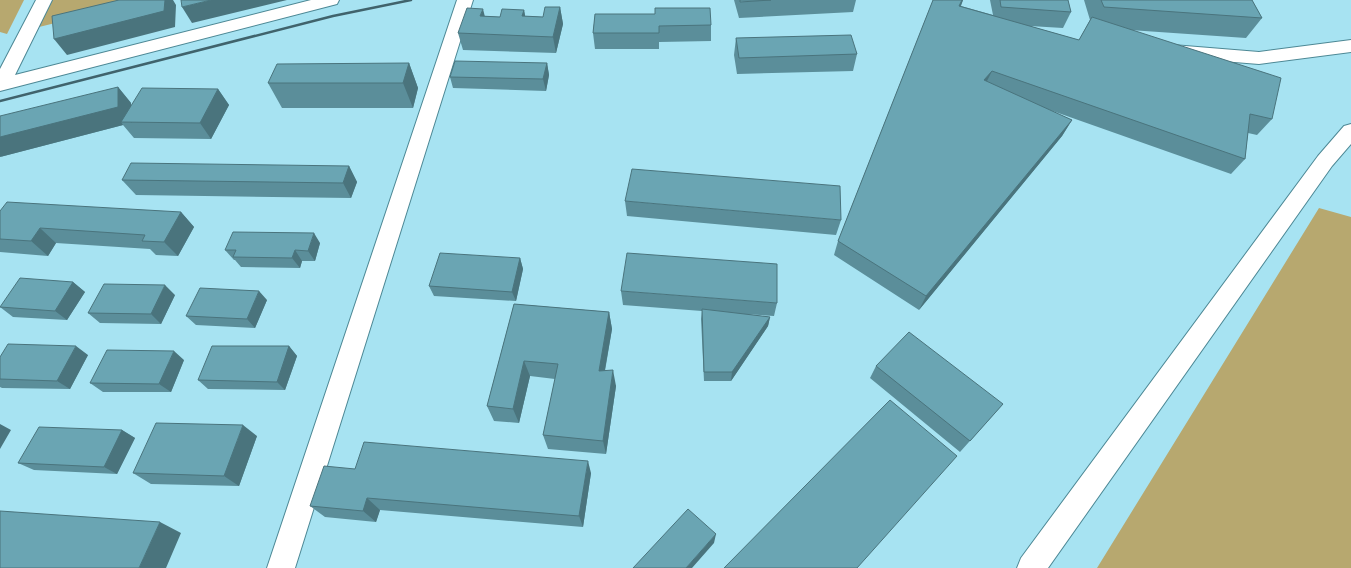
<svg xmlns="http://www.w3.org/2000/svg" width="1351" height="568" font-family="'Space Grotesk',sans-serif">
  <rect width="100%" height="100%" fill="#a7e3f2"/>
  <path fill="#b7a86f" d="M0 0H24L7 34 0 32Z
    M51 0H149L39 27Z
    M1319 208 1351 217V568H1097Z"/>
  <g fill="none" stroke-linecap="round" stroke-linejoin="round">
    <defs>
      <path id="minor" d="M36 0H52L15 75 311 0H339L337 4 0 91V69Z
        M457 0H473L295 568H267Z
        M1351 40V52L1259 64 1173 57 1167 55 1164 51 1167 47 1173 45 1259 52Z
        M1351 124V144L1332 166 1048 568H1017L1021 558 1318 156 1344 126Z"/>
    </defs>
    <use href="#minor" stroke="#4d8895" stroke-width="2"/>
    <use href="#minor" fill="#fff" fill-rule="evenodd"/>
    <path stroke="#40636c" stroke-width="2.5" d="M0 101 333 16 411 0"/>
  </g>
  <path fill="#5b8e9a" d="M734 0H856L853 12 739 18Z
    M933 0H963L961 6 993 15 990 0H1068L1071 12 1063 28 1030 26 1079 40 1090 20 1084 0H1252L1262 18 1246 38 1130 30 1272 119 1257 135 1248 133 1245 159 1231 174 1047 109 1072 120 1062 136 919 310 834 255 838 241Z
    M560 7 563 24 556 53 463 50 458 33 485 16 500 17 524 10 525 16 543 17Z
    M595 14 711 25V41L659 42V49H595L593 33Z
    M736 38 857 54 853 71 737 74 734 55Z
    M409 63 418 88 413 108H282L268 83Z
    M547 63 549 75 546 91 453 88 450 77Z
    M118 87 131 103V106L218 89 229 105 211 139 134 138 123 125 0 157Z
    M349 166 357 182 351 198 136 195 122 180Z
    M625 201 841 220 836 235 627 216Z
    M0 211 181 212 194 227 178 256 156 255 150 249 56 243 48 256 0 252Z
    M320 243 315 261H302L300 268 241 267 235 260H234L225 250Z
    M520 258 523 269 516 301 434 296 429 286Z
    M73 282 85 292 67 320 13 317 0 307Z
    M621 291 777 303 774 316 745 314 770 317 768 326 731 381H704L701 319 702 311 623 305Z
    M175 295 161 324 100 323 88 313Z
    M267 300 255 328 196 325 186 316Z
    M514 304 609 312 612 329 605 371 616 386 606 454 548 449 543 435 555 379 530 376 519 423 494 421 487 406Z
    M289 346 297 356 285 390 208 389 198 380Z
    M88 355 70 389 2 388 0 387V357Z
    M184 360 171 392H103L90 383Z
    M876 366 1003 404 960 452 870 378Z
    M122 430 135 438 117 474 34 470 18 463Z
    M257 436 239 486 151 484 133 473Z
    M355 469 591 473 583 527 380 510 376 522 325 517 310 506Z"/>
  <path fill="#4a747d" d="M165 0H173L176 5 175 27 67 55 54 39Z
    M211 0H287L192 23 182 7Z
    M962 0H963L954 22 959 6Z
    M560 7 563 24 556 53 553 37Z
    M483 9 487 25 480 16Z
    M524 10 527 26 522 16Z
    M409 63 418 88 413 108 403 83Z
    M547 63 549 75 546 91 543 79Z
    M992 71 984 87V80Z
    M118 87 131 103 132 123 131 122H121L123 125 0 157V137Z
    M218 89 229 105 211 139 200 123Z
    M1072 120 1062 136 919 310 926 296Z
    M349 166 357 182 351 198 343 183Z
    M181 212 194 227 178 256 164 242Z
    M40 228 56 243 48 256 31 241Z
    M314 233 320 243 315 261 308 251Z
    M295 250 302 261 300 268 292 258Z
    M520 258 523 269 516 301 512 292Z
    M73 282 85 292 67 320 55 311Z
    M165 285 175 295 161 324 151 314Z
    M259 291 267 300 255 328 247 319Z
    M609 312 612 329 602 386 599 371Z
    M770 317 768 326 731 381 732 372Z
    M76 346 88 355 70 389 57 381Z
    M289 346 297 356 285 390 277 382Z
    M174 351 184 360 171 392 159 384Z
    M524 361 530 376 519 423 513 409Z
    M613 370 616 386 606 454 603 441Z
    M0 424 11 430 0 449Z
    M243 425 257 436 239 486 224 476Z
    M122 430 135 438 117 474 104 467Z
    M588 461 591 473 583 527 579 516Z
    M367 498 380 510 376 522 363 511Z
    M160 522 181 533 166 568H139Z
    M716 534 714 543 692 568H686Z"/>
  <path fill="#6aa5b3" stroke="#4a747d" d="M119 0H165L164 11 54 39 52 16Z
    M181 0H211L182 7Z
    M740 0H771L740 2Z
    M933 0H962L959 6 1079 40 1092 17 1281 78 1272 119 1250 114 1245 159 992 71 984 80 1072 120 926 296 838 241Z
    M1000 0H1068L1071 12 1001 7Z
    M1101 0H1252L1262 18 1104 7Z
    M545 7H560L553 37 458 33 467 8 483 9 480 16 500 17 502 9 524 10 522 16 543 17Z
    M655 8H710L711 25 659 26V33H593L595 14H655Z
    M851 35 857 54 739 58 736 38Z
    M455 61 547 63 543 79 450 77Z
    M409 63 403 83H268L277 64Z
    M118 87V107L0 137V116Z
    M142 88 218 89 200 123 121 122Z
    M131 163 349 166 343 183 122 180Z
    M632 169 840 186 841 220 625 201Z
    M7 202 181 212 164 242 142 241 145 235 40 228 31 241 0 239V211Z
    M233 232 314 233 308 251 295 250 292 258 233 257 236 250H225Z
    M440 253 520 258 512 292 429 286Z
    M627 253 777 264V303L621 291Z
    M20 278 73 282 55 311 0 307Z
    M104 284 165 285 151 314 88 313Z
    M200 288 259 291 247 319 186 316Z
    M514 304 609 312 599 371 613 370 603 441 543 435 558 364 524 361 513 409 487 406Z
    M702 309 770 317 732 372H704Z
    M909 332 1003 404 970 441 876 366Z
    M8 344 76 346 57 381 0 379V357Z
    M212 346H289L277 382 198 380Z
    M107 350 174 351 159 384 90 383Z
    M890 400 957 456 857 568H724Z
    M156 423 243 425 224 476 133 473Z
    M39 427 122 430 104 467 18 463Z
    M364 442 588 461 579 516 367 498 363 511 310 506 324 466 355 469Z
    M688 509 716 534 686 568H633Z
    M0 511 160 522 139 568H0Z"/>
</svg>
